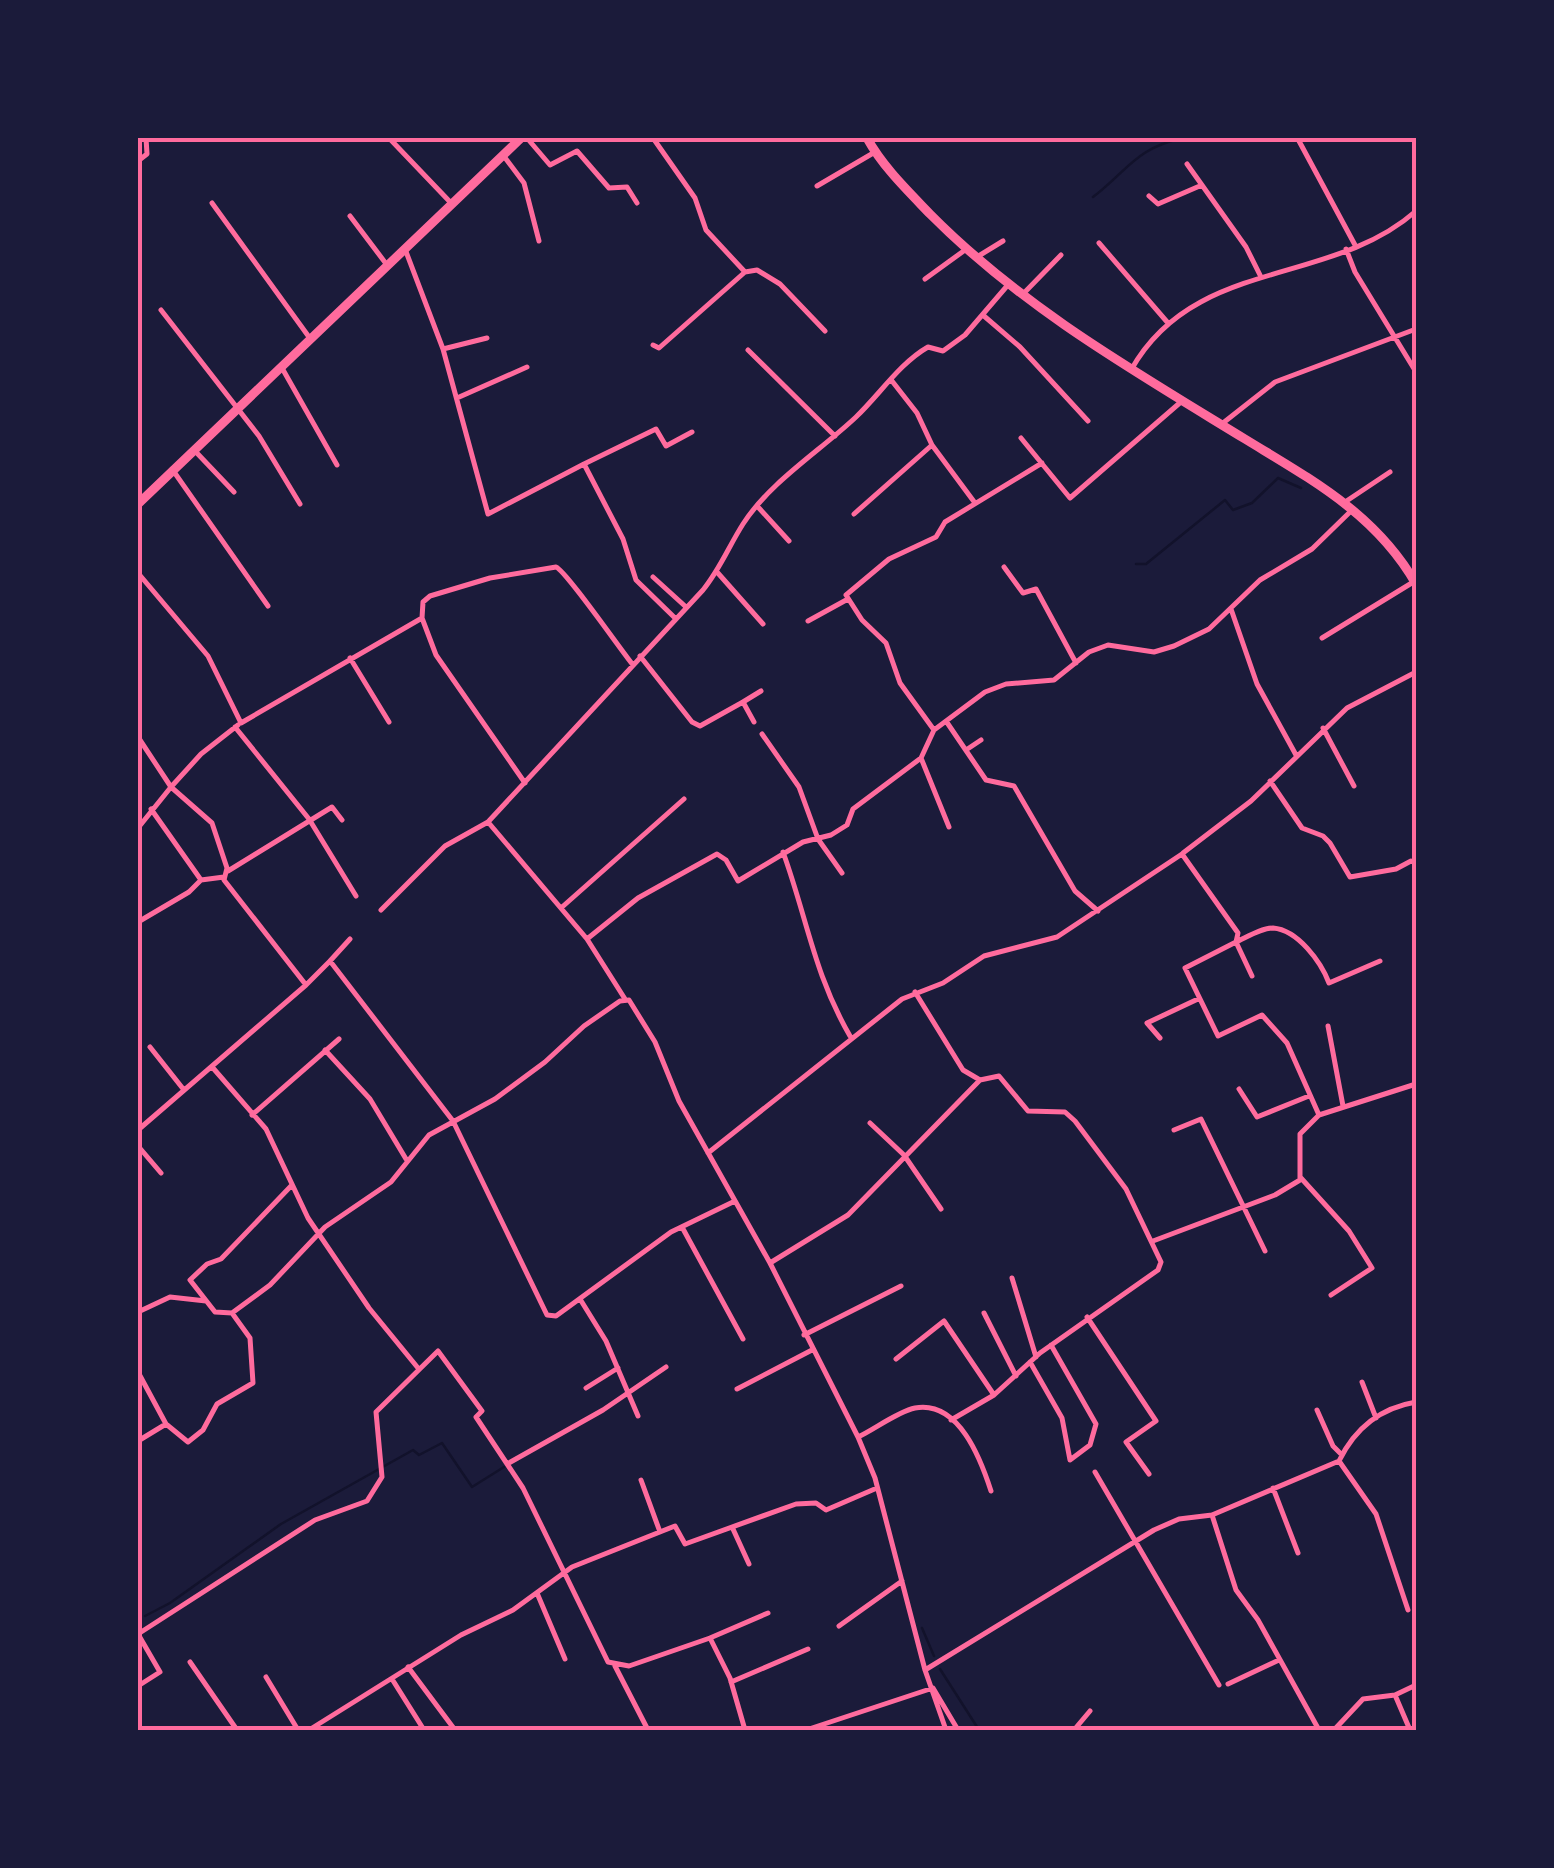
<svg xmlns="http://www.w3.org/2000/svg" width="1554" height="1868" font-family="'PT Sans Narrow',sans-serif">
  <rect width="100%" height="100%" fill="#1b1b3a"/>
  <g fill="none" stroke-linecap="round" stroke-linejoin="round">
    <path stroke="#12122b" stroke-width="2.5" d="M1093 197C1128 170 1136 148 1183 138
      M1136 564H1146L1225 500 1233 510 1252 503 1278 478 1301 488
      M145 1616 170 1603 281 1524 413 1450 419 1455 442 1443 472 1487 504 1467
      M922 1628 934 1656
      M940 1669 979 1730"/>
    <path stroke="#ff6b9d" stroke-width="5" d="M389 138 452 204
      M527 138 550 165 577 151 609 188 627 187 637 203
      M653 138 695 198 706 230 745 272 757 270 780 284 825 331
      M1299 141 1355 245
      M503 155 524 183 539 241
      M138 161 147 154 146 138
      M1187 164 1246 247 1260 275
      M817 186 875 152
      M1149 196 1158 204 1202 185
      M212 203 309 337
      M350 216 387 265
      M1099 243 1168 323
      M405 249 443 349 488 514 584 464 623 539 636 580 675 618
      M1346 249 1355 272 1416 372
      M977 257 1003 241
      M925 279 965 250
      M1023 294 1061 255
      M161 310 259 436 300 504
      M984 316 1020 347 1088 421
      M653 345 659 348 745 272
      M443 349 487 338
      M748 350 835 436
      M282 368 337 465
      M1131 370C1194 257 1330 287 1416 211
      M457 398 527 367
      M1223 423 1275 382 1416 329
      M1021 438 1070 498 1182 401
      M932 445 975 503
      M195 451 234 492
      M584 464 656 429 666 446 692 432
      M172 469 268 606
      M1345 502 1390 472
      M758 507 789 541
      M854 514 932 445 917 413 892 381
      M1004 567 1023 593 1036 589 1076 663
      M717 572 763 624
      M138 573 208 656 241 723 422 618 436 655 525 783
      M653 577 686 607
      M1231 609 1257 684 1296 755
      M422 618 423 602 430 596 490 578 556 567C566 571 620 649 633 665
      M808 621 848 599
      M1322 638 1415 581
      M640 656 692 722 700 726 743 702 754 722
      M350 658 389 722
      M743 702 761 691
      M946 721 986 780 1014 786 1075 891 1098 911
      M235 727 309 819 356 896
      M1323 728 1354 786
      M934 730 900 683 886 643 862 620 846 595 889 559 936 537 945 522 1042 463
      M762 734 799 787 818 839 842 873
      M138 737 171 787 201 754 238 725
      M966 750 981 740
      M921 758 949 827
      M1270 781 1302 828 1323 836 1330 843 1350 877 1396 869 1411 861 1416 863
      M151 809 201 880 224 877
      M138 828 171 787 212 823 227 868 224 880 306 985 138 1130
      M783 852C807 918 814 974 850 1036
      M1183 853 1251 801 1347 708 1416 672
      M228 871 332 807 342 820
      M561 908 684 799
      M381 910 445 846 488 822
      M138 922 189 892 201 880
      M587 939 638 898 717 854 726 860 738 881 803 842 831 835 847 825 853 809 921 758 934 730 985 692 1006 684 1054 680 1089 652 1108 645 1154 652 1174 646 1209 629 1260 580 1312 549 1352 510
      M330 961 350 939
      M1252 976 1236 942C1247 937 1261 928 1273 928 1298 930 1321 962 1329 983L1380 961
      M306 985 330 961 453 1121 547 1315 556 1316 671 1232 735 1201
      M915 992 963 1070 980 1080 999 1076 1028 1111 1065 1112 1075 1121 1126 1189 1161 1262 1158 1270 1040 1353 994 1395 951 1420
      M625 999 587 939 488 822 703 590C720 569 729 546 743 524 770 482 820 451 856 417 880 394 900 363 928 347L943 351 965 335 1007 286
      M1328 1026 1343 1106
      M1160 1038 1147 1023 1198 999
      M150 1047 184 1090
      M325 1050 370 1099 406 1159
      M213 1068 266 1129 308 1218 369 1308 418 1368
      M1239 1089 1257 1117 1309 1096
      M252 1115 339 1039
      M870 1123 904 1155 941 1209
      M1174 1130 1201 1119 1265 1251
      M138 1146 161 1173
      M708 1153 902 999 943 983 984 956 1057 937 1182 854 1238 933 1236 942 1185 968 1218 1036 1262 1015 1287 1043 1319 1115 1416 1084
      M1301 1178 1349 1231 1372 1268 1331 1295
      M291 1186 221 1259 207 1264 190 1280 215 1312 232 1313 270 1285 325 1227 391 1182 429 1135 495 1099 545 1062 584 1026 620 1001 629 1000 655 1042 679 1101 770 1263 858 1437 875 1478 925 1670 946 1730
      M682 1227 743 1339
      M1153 1241 1275 1195 1300 1180V1134L1319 1115
      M770 1263 848 1215 980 1080
      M1012 1278 1036 1357
      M580 1299 606 1341 638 1416
      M138 1312 170 1297 206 1301
      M984 1313 1016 1376
      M1087 1317 1156 1421 1126 1442 1149 1474
      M804 1335 901 1286
      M896 1359 944 1321 994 1395
      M1030 1362 1062 1418 1070 1460 1090 1445 1096 1424 1051 1345
      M138 1372 166 1424
      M1362 1382 1376 1418
      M586 1388 618 1368
      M737 1389 812 1350
      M1317 1410 1333 1446 1342 1455
      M858 1437C875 1429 897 1412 915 1408 959 1400 981 1460 991 1491
      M138 1441 166 1424 188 1442 203 1430 217 1404 253 1383 250 1338 232 1313
      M1339 1461 1376 1514 1408 1610
      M507 1464 603 1410 666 1367
      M1095 1472 1219 1685
      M641 1480 660 1532
      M1273 1488 1298 1553
      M1212 1515 1236 1590 1258 1620 1319 1730
      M733 1529 749 1564
      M537 1593 565 1659
      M839 1626 902 1581
      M710 1638 768 1613
      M190 1662 237 1730
      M615 1666 648 1730
      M408 1667 455 1730
      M925 1670 1154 1530 1179 1519 1212 1515 1339 1461C1355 1428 1380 1408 1416 1402
      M266 1677 298 1730
      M392 1679 424 1730
      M731 1682 808 1649
      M1228 1684 1279 1660
      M138 1686 160 1672 138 1634 315 1520 367 1501 382 1477 376 1412 438 1351 482 1411 476 1417 523 1488 608 1662 629 1666 710 1638 730 1678 745 1730
      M1395 1695 1410 1730
      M309 1730 461 1635 513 1610 572 1567 675 1526 685 1544 796 1504 816 1503 826 1510 877 1488
      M806 1730 933 1688 958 1730
      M1074 1730 1090 1711
      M1334 1730 1363 1699 1395 1695 1416 1685"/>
    <path stroke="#ff6b9d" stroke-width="9" d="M867 138C883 167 907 190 930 214 1022 307 1134 371 1245 439 1312 480 1376 514 1416 584
      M138 504 521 138"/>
  </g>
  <rect width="1554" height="1868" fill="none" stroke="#1b1b3a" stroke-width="280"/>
  <rect x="140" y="140" width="1274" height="1588" fill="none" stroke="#ff6b9d" stroke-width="4"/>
</svg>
